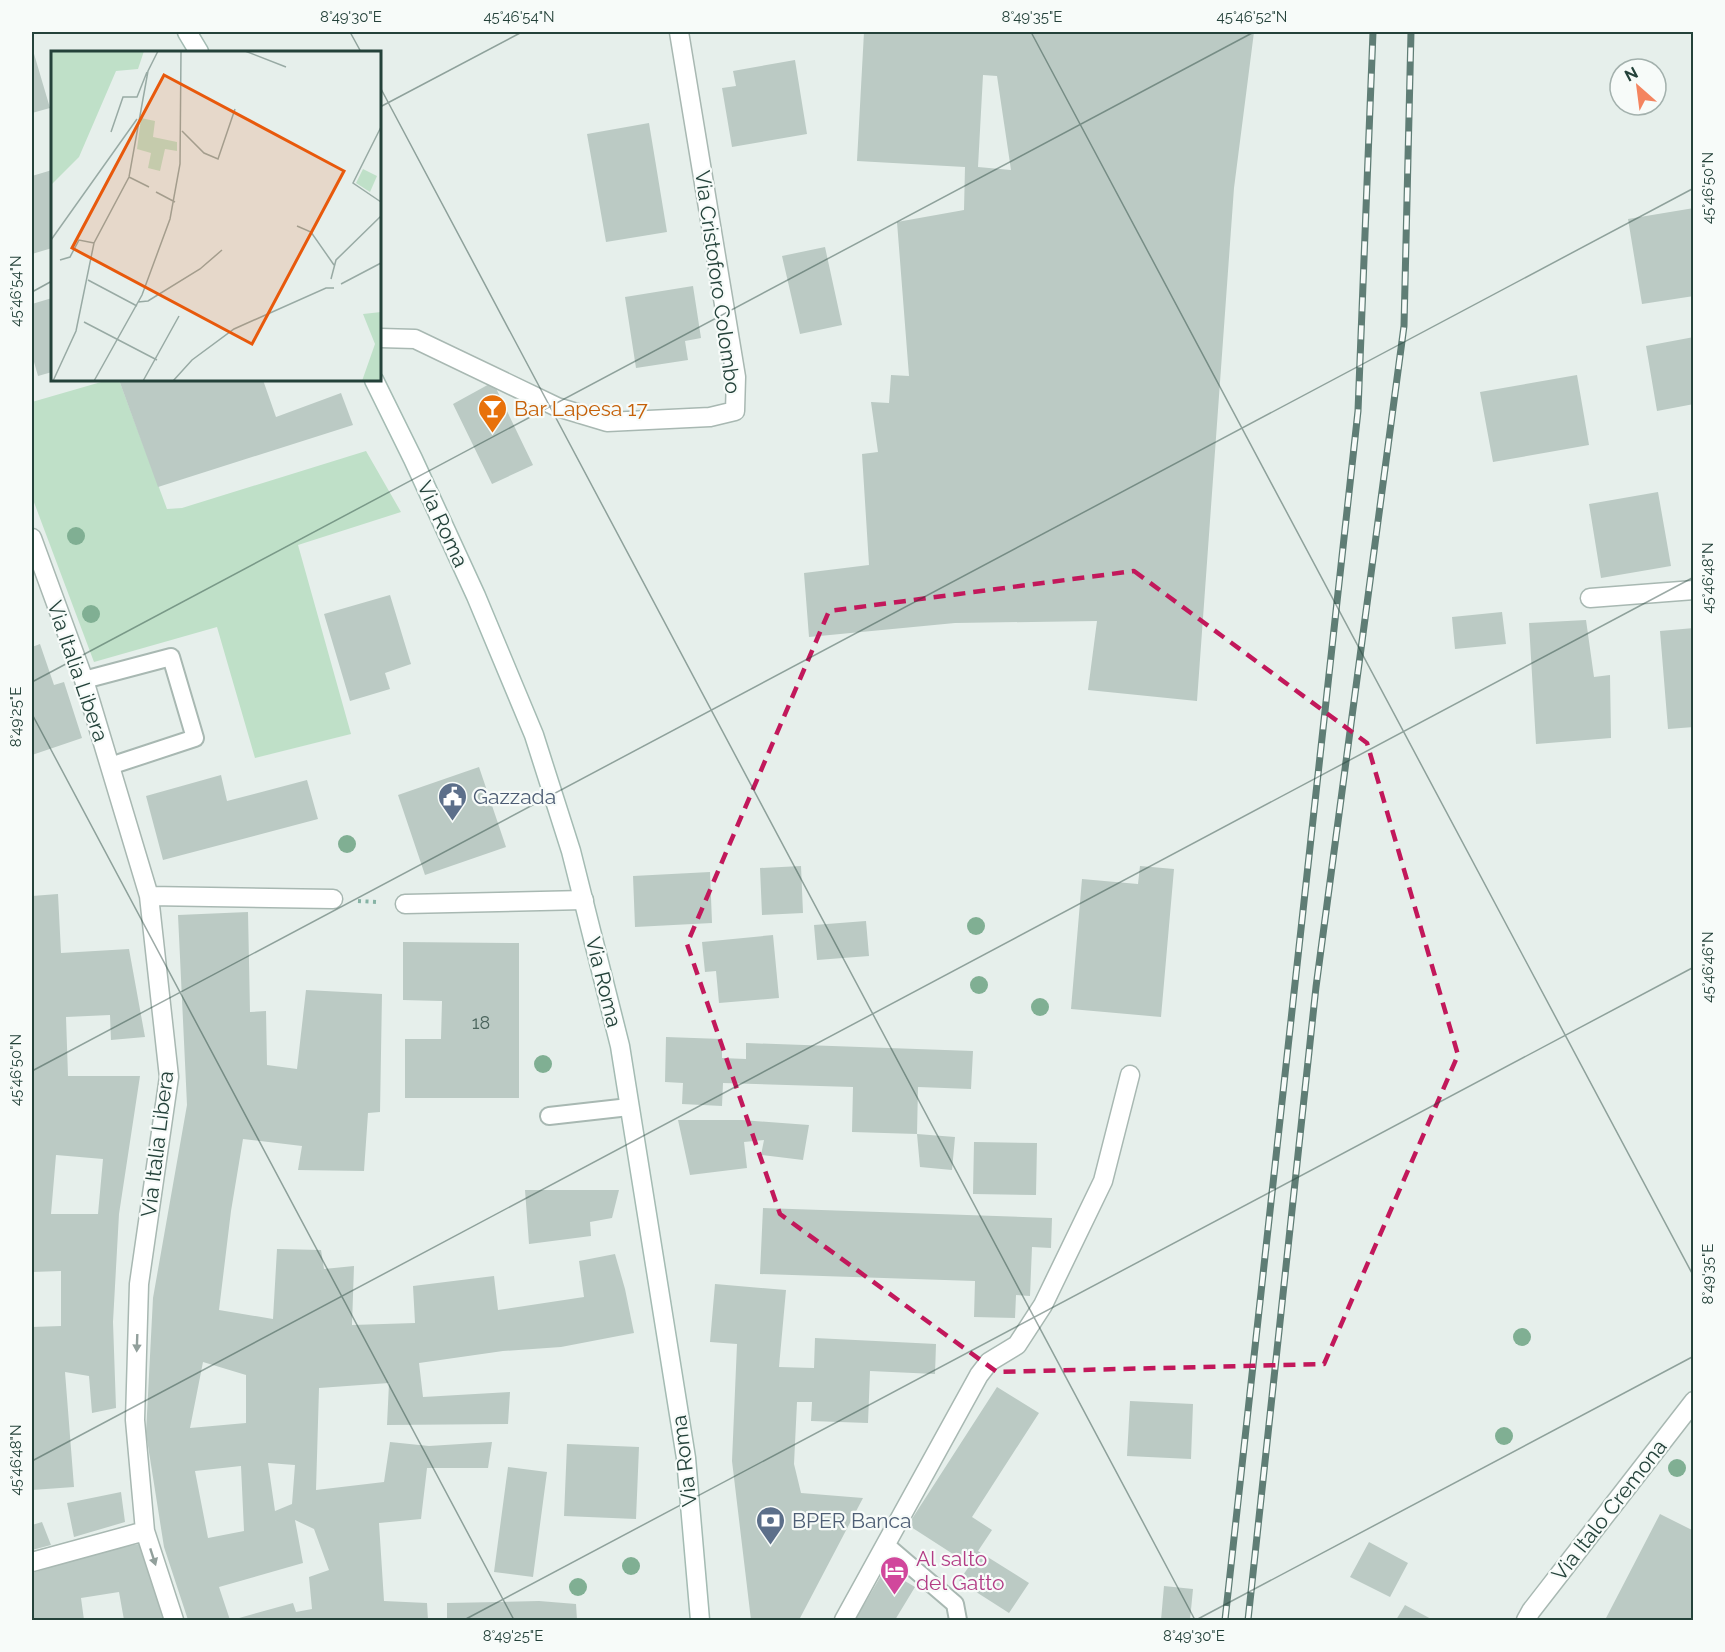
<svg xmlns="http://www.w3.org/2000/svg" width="1725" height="1652" font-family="Raleway,sans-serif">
  <rect width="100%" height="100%" fill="#e6efeb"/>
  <path fill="#bfe0c8" d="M108 380H119L167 509 182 508 366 451 401 512 298 545 351 734 255 758 217 627 94 662 32 497V402Z"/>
  <path fill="#bbcac4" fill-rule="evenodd" d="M864 32H1254L1234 188 1197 701 1088 690 1097 621 955 623 809 637 804 573 869 565 862 454 878 452 871 402 889 403 891 375 909 376 897 222 964 210 965 167 857 161ZM983 75 997 76 1011 170 978 167Z
    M32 47 50 108 32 113Z
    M795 60 807 134 732 147 722 88 736 86 733 71Z
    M649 123 667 232 606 242 587 134Z
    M52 170V248L32 254V176Z
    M1694 208V296L1642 304 1628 219Z
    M825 247 842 325 800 334 782 256Z
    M693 286 701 338 685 341 688 360 636 368 625 297Z
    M52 298V372L38 376 32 355V304Z
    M1694 337V404L1657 411 1646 346Z
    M1577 375 1589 445 1493 462 1480 392Z
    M119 380H263L276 417 341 393 353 425 158 487Z
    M493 382 533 465 492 484 453 404Z
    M1658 492 1671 566 1601 578 1589 504Z
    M390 595 411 664 385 673 390 689 350 701 324 614Z
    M1502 612 1506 644 1455 649 1452 617Z
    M1586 620 1594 677 1610 675 1611 738 1536 744 1529 623Z
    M1694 628V727L1668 729 1660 631Z
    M40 644 54 685 64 682 82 738 32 755V647Z
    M479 767 506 847 425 875 398 795Z
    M221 775 227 801 307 780 318 819 163 860 146 796Z
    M801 866 803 913 762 915 760 868Z
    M1140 866 1174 869 1161 1017 1071 1009 1082 879 1138 884Z
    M710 872 712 923 635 927 633 876Z
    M58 894 61 953 129 949 145 1037 111 1040 110 1015 66 1017 68 1076H140L119 1214 113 1322 116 1408 92 1413 89 1376 65 1372 74 1487 32 1490V1327L61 1326V1271L32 1272V896ZM56 1155 103 1159 98 1214H51Z
    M248 912 250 1012 266 1011 267 1065 297 1069 306 990 382 994 380 1112 368 1113 364 1171 298 1170 302 1146 243 1139 231 1211 219 1310 273 1319 277 1249 321 1250 324 1269 354 1266 352 1325 415 1323 413 1286 494 1276 498 1310 584 1297 579 1261 615 1254 625 1289 634 1333 561 1347 503 1351 419 1363 423 1397 510 1392 508 1424 387 1425 389 1383 319 1388 316 1490 384 1482 390 1442 429 1446 492 1442 488 1468H427L421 1519 379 1523 384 1601 427 1603 428 1620H232L293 1603 296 1612 312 1609 309 1577 329 1570 314 1529 295 1520 303 1563 219 1587 230 1620H188L164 1547 146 1433 153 1298 187 1105 178 915ZM203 1362 246 1375V1423L190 1428ZM268 1463 295 1465 292 1504 275 1511ZM241 1466 244 1531 208 1538 195 1471Z
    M866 921 869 956 817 960 814 925Z
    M773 935 779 998 719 1003 716 971 705 972 702 942Z
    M403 942 519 943V1098H405V1039H441L442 1001 403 1000Z
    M666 1037 722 1039V1058L746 1059V1043L973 1051 971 1089 918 1087 917 1134 852 1132 853 1087 723 1083 722 1106 682 1104 683 1083 665 1082Z
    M678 1120H742L809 1125 803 1160 761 1155 764 1140 744 1142 747 1168 690 1175Z
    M917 1134 955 1137 952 1170 920 1167Z
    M974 1142 1037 1143 1036 1195 973 1194Z
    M525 1190H619L612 1218 590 1222 591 1236 529 1244Z
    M763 1208 1052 1218 1051 1248 1032 1247 1030 1296 1016 1295 1015 1318 974 1317 975 1281 760 1274Z
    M715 1284 786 1290 779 1367 814 1368 815 1338 936 1344 935 1374 870 1371 868 1423 811 1421 812 1402H797L794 1464 801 1493 863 1498 799 1620H751L732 1461 737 1344 710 1342Z
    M997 1387 1039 1413 972 1517 992 1530 978 1551 1029 1583 1009 1613 959 1581 970 1565 908 1525Z
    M1130 1401 1193 1404 1191 1459 1127 1456Z
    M567 1444 639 1447 636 1519 564 1516Z
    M508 1467 547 1472 533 1577 494 1572Z
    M121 1492 125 1522 74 1537 67 1503Z
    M1660 1514 1694 1531V1620H1605Z
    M42 1522 51 1545 32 1550V1525Z
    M1369 1542 1408 1563 1390 1597 1350 1577Z
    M139 1544 164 1620H124L119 1592 81 1598 84 1620H32V1573L107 1550Z
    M885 1569 915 1587 895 1620H855Z
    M1164 1586 1193 1589 1190 1620H1161Z
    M539 1601 576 1604 577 1620H447V1603Z
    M1405 1605 1433 1620H1396Z"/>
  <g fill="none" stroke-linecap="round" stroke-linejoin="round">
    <defs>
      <path id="service" d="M84 680 171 657 195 738 110 766
        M549 1116 629 1107
        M886 1545 955 1604 958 1620"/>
      <path id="minor" d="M380 338 415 339 557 407 607 422 710 417 735 411 736 377 679 32
        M32 538 84 680 149 896 169 1077 139 1284 135 1420 145 1531 174 1620
        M1590 598 1694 590
        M149 896 333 899
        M405 904 584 900
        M32 1562 145 1531
        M844 1620 979 1375 989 1362 1017 1345 1043 1305 1103 1181 1130 1075
        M1526 1620 1531 1611 1694 1401"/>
      <path id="secondary" d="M187 32 199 52
        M374 380 413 459 476 596 534 735 571 851 620 1046 686 1458 700 1620"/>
    </defs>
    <use href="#service" stroke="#a8b8b2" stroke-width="20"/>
    <use href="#minor" stroke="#a8b8b2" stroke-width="21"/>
    <use href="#secondary" stroke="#a4bbb3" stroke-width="21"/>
    <path stroke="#86b3a5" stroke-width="4" stroke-dasharray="3 4.5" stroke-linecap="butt" d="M358 901 378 902"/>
    <use href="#service" stroke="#fff" stroke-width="16"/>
    <use href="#minor" stroke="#fff" stroke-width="18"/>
    <use href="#secondary" stroke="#fff" stroke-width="18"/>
    <defs>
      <path id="rail" d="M1225 1620 1358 411 1373 32
        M1248 1620 1316 987 1404 326 1411 32"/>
    </defs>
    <use href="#rail" stroke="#5f7d75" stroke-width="7"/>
    <use href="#rail" stroke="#f7fbf9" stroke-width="4.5" stroke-dasharray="14" stroke-linecap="butt"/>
  </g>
  <g fill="#80af93">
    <circle cx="76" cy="536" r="9"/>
    <circle cx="91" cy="614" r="9"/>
    <circle cx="347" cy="844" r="9"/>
    <circle cx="976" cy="926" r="9"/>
    <circle cx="979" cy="985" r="9"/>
    <circle cx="1040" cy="1007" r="9"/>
    <circle cx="543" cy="1064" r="9"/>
    <circle cx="1522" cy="1337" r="9"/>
    <circle cx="1504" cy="1436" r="9"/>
    <circle cx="1677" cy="1468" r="9"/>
    <circle cx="631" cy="1566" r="9"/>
    <circle cx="578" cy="1587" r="9"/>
  </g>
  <defs><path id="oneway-solid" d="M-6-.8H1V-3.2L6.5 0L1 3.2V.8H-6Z" transform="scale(1.5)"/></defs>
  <g fill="#92a09c">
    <use href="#oneway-solid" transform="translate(137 1343) rotate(92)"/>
    <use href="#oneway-solid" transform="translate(153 1557) rotate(72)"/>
  </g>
  <path fill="none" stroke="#c2185b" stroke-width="4.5" stroke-dasharray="12 8" stroke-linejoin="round" d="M1134 571 1367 743 1458 1055 1324 1364 997 1372 780 1214 687 944 829 611Z"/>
  <path fill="none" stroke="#24423a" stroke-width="1.5" stroke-opacity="0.45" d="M350 32 361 52M1031 32 1694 1277M380 87 1195 1620M380 107 522 32M32 292 52 281M32 682 1254 32M32 714 514 1620M32 1071 1694 188M32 1461 1694 577M464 1620 1694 967M1196 1620 1694 1356"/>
  <defs>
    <symbol id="bar-pin" viewBox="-11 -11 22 30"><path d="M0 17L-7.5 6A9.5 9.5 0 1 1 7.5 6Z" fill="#e8710a" stroke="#f7fbf9"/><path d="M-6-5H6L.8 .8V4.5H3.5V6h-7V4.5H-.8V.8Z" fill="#fff"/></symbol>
    <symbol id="civic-pin" viewBox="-11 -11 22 30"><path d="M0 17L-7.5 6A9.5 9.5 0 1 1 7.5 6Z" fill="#5c6f8a" stroke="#f7fbf9"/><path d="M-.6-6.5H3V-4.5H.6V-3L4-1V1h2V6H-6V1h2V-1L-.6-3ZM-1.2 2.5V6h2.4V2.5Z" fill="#fff"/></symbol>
    <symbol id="bank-pin" viewBox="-11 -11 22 30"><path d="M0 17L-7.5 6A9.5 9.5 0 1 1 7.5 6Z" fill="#5c6f8a" stroke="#f7fbf9"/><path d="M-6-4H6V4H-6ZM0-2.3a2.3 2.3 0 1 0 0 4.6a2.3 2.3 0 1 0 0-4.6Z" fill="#fff"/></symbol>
    <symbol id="hotel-pin" viewBox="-11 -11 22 30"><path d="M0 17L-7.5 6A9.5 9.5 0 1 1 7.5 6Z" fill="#d1479c" stroke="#f7fbf9"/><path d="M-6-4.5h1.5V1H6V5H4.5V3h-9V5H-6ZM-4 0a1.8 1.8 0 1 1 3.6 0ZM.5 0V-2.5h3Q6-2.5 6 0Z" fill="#fff"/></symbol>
  </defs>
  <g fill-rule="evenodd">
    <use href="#bar-pin" x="476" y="392" width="33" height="45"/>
    <use href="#civic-pin" x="436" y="780" width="33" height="45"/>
    <use href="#bank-pin" x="754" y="1504" width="33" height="45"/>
    <use href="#hotel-pin" x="878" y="1554" width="33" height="45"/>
  </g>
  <g text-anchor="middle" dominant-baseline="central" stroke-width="4.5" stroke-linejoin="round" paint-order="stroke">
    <g font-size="18" fill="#4a645c">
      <text x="481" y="1022">18</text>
    </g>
    <g font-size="21" fill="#24423a" stroke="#f7fbf9">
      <text transform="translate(718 282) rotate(82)">Via Cristoforo Colombo</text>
      <text transform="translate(443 524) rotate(65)">Via Roma</text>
      <text transform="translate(78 671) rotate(71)">Via Italia Libera</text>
      <text transform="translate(604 982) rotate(76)">Via Roma</text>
      <text transform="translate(157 1144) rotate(-83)">Via Italia Libera</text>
      <text transform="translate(684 1461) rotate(-97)">Via Roma</text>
      <text transform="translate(1609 1510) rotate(-52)">Via Italo Cremona</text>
    </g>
    <g font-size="21" fill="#c56008" stroke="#f7fbf9" text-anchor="start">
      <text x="514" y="408">Bar Lapesa 17</text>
    </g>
    <g font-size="21" fill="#4e5e75" stroke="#f7fbf9" text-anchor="start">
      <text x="473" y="796">Gazzada</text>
      <text x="792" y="1520">BPER Banca</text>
    </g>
    <g font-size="21" fill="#b23c85" stroke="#f7fbf9" text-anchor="start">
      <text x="916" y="1558">Al salto<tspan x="916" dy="24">del Gatto</tspan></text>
    </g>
  </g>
  <g transform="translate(51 51)">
    <rect width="330" height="330" fill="#e6efeb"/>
    <path d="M0 0H93L87 18 65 20 28 106 0 134ZM90 67 104 70 102 86 126 91V100L114 98 109 120 97 117 100 102 86 98ZM312 118 326 125 319 141 305 132ZM330 261V330H311L324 293 312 263Z" fill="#bfe0c8"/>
    <path fill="none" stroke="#98aaa4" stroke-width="1.5" d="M194 0 235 16M330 76 302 132 330 151M131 80 153 102 167 108 184 58M60 81 72 46H86L96 21M78 126 98 136M105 141 124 151M246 175 260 181 283 214M0 189 86 68M9 209 19 206 28 189 43 192M280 228 285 209 330 165M37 229 86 255M290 233 330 212M87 251 97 250 149 218 171 199M33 271 106 309M2 330 25 280 43 192 78 126 97 20 107 0M43 330 91 244 119 168 129 113 130 0M92 330 128 265M122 330 141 309 183 278 275 237H283"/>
    <path fill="#e8590c" fill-opacity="0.15" stroke="#e8590c" stroke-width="3" d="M113 24 293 120 201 293 21 197Z"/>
    <rect width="330" height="330" fill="none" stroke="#24423a" stroke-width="3"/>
  </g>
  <rect width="1725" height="1652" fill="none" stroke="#f7fbf9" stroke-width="66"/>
  <g transform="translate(1638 87) rotate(332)"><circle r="28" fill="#f7fbf9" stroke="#a3b1ad" stroke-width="1.5"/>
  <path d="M0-4.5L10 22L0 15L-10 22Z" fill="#f4845f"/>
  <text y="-9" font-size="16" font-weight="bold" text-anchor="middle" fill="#24423a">N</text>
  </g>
  <rect x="33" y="33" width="1659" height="1586" fill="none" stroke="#24423a" stroke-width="2"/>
  <g font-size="15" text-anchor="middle" fill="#24423a">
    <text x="351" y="22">8°49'30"E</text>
    <text x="519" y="22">45°46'54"N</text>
    <text x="1032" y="22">8°49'35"E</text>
    <text x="1252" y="22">45°46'52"N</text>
    <text transform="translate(1708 188) rotate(-90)" y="5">45°46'50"N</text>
    <text transform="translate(16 291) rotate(-90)" y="5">45°46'54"N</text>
    <text transform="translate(1708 578) rotate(-90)" y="5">45°46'48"N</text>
    <text transform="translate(16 717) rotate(-90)" y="5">8°49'25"E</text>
    <text transform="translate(1708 967) rotate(-90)" y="5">45°46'46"N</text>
    <text transform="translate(16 1070) rotate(-90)" y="5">45°46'50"N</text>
    <text transform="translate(1708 1274) rotate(-90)" y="5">8°49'35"E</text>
    <text transform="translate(16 1460) rotate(-90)" y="5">45°46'48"N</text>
    <text x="513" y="1641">8°49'25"E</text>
    <text x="1194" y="1641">8°49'30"E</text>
  </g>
</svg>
